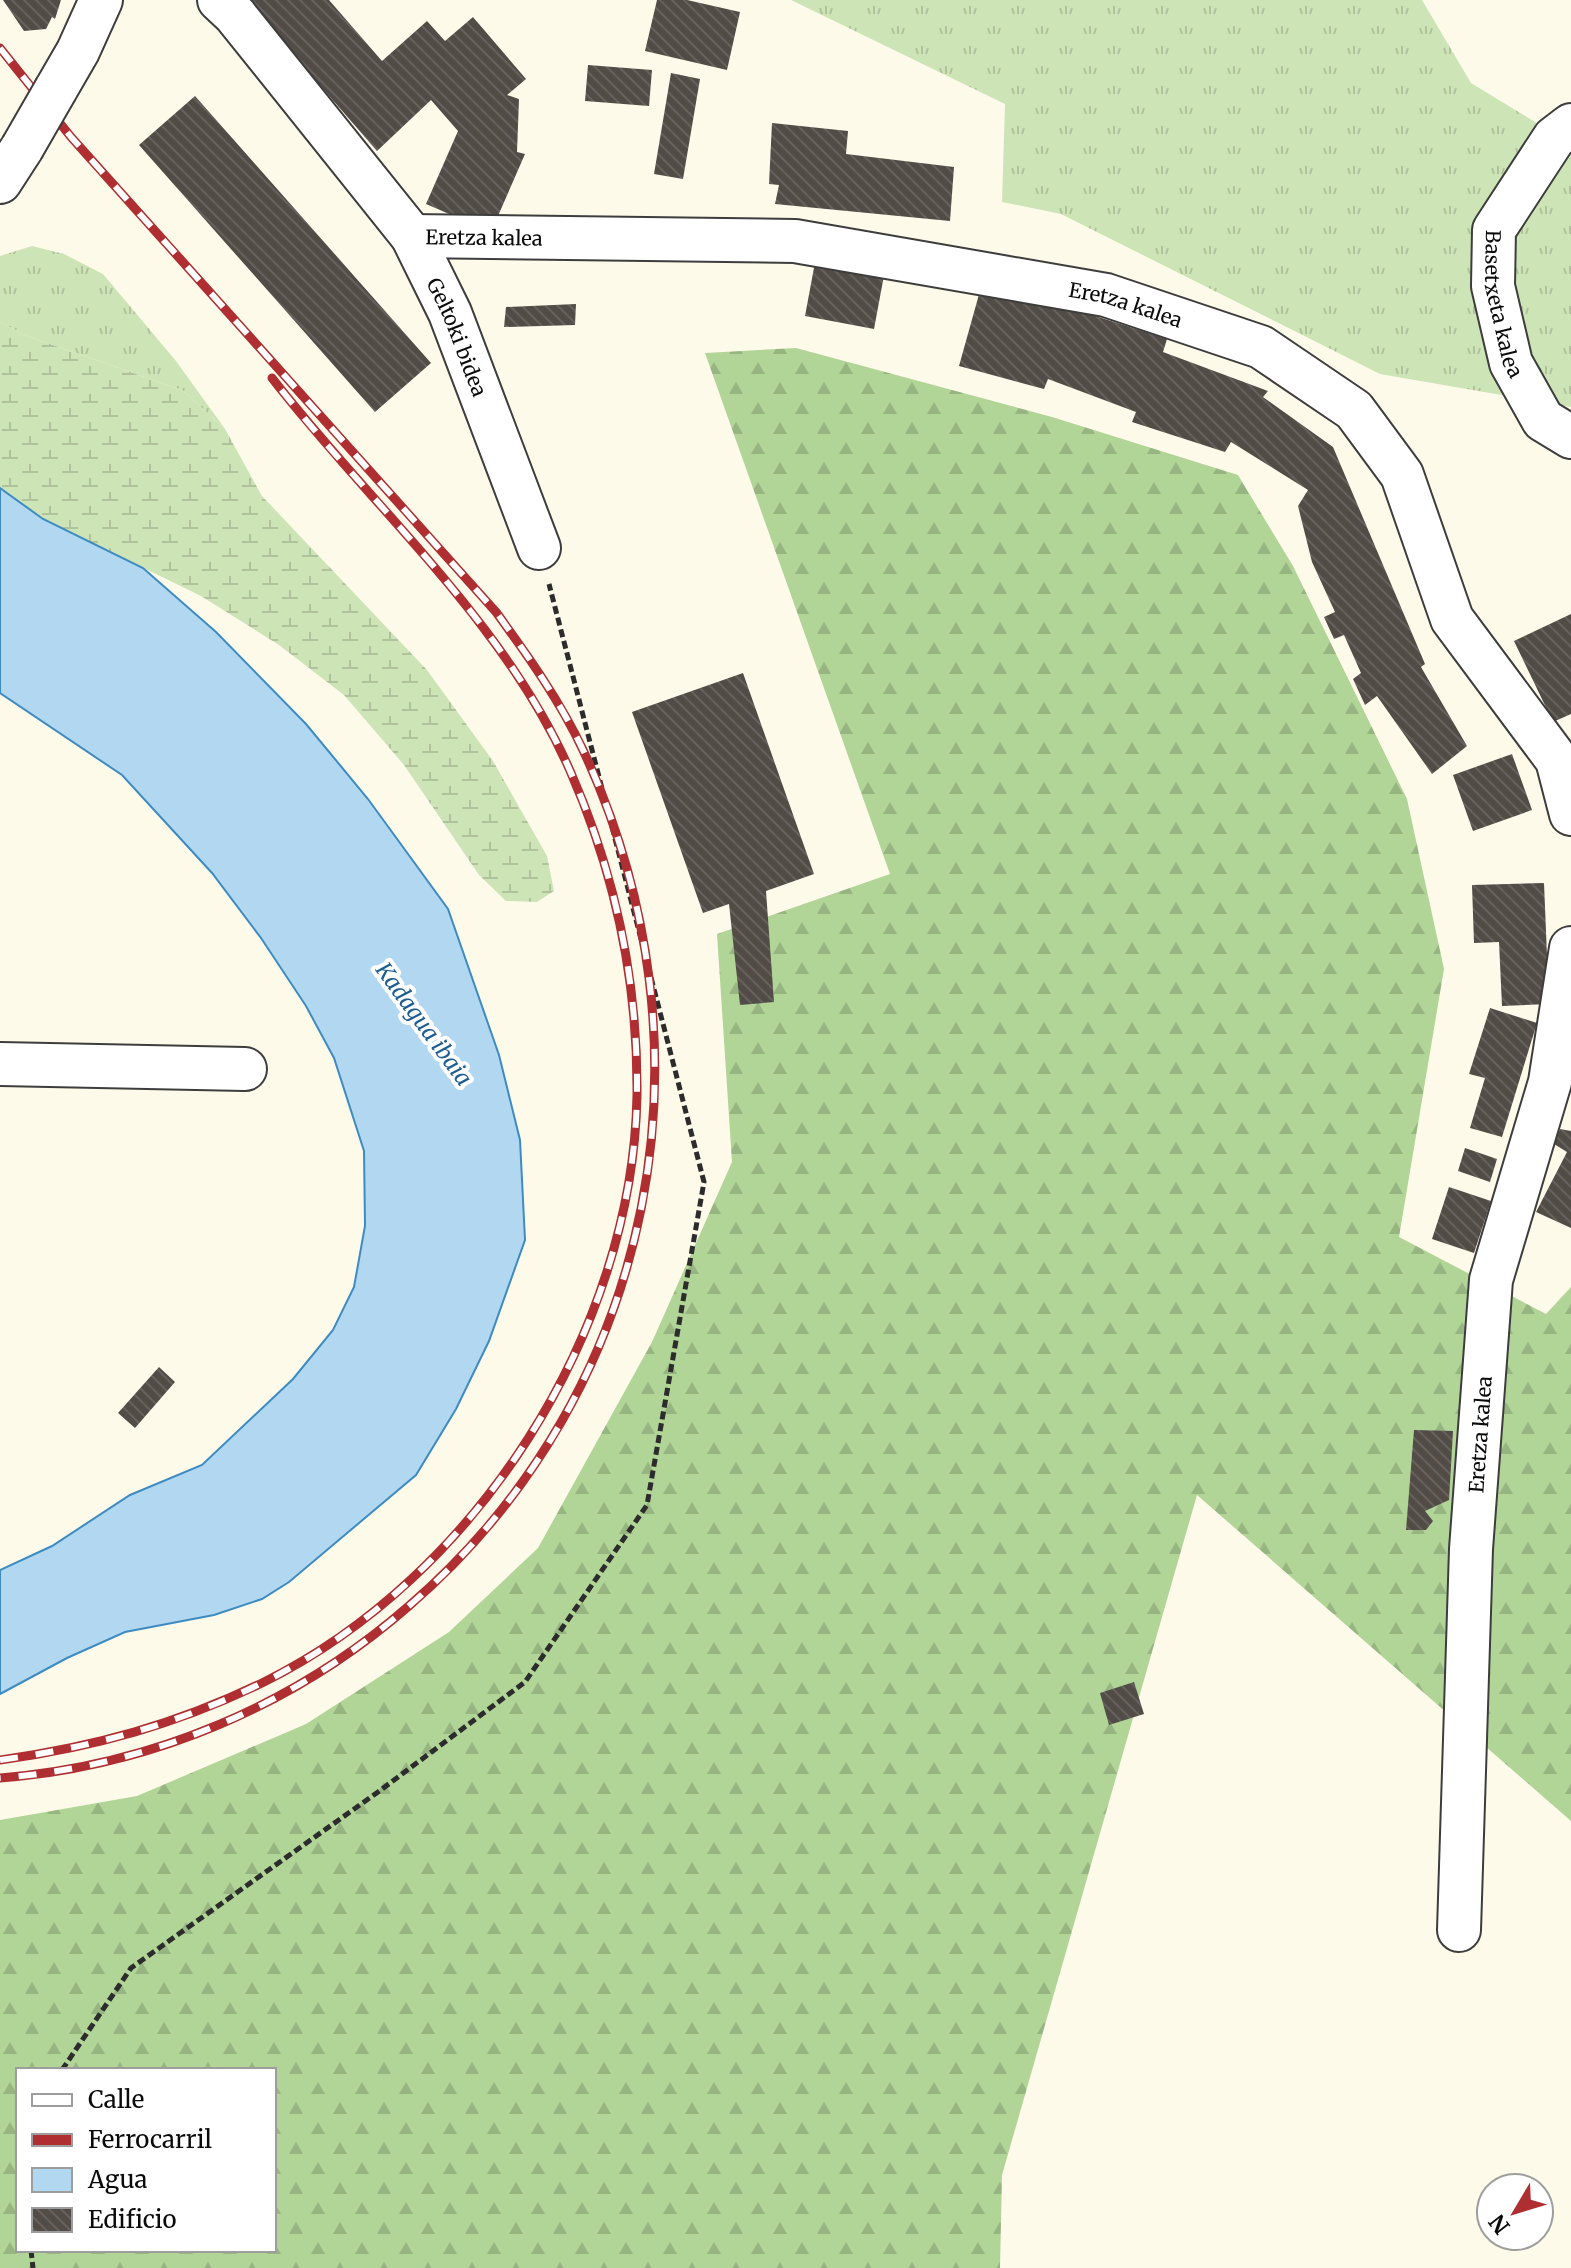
<svg xmlns="http://www.w3.org/2000/svg" width="1571" height="2268" font-family="Merriweather,serif">
  <defs>
    <pattern id="grass-tufts" width="24" height="20" patternUnits="userSpaceOnUse" patternTransform="scale(2)"><rect width="24" height="20" fill="#cde4b6"/><path d="M3 7l-1-3M5 7V3M7 7l1-3M15 17l-1-3M17 17v-4M19 17l1-3" fill="none" stroke="#afc29b"/></pattern>
    <pattern id="forest-firs" width="22" height="20" patternUnits="userSpaceOnUse" patternTransform="scale(2)"><rect width="22" height="20" fill="#b1d497"/><path d="M5 1l3.5 6h-7zM16 11l3.5 6h-7z" fill="#97b581"/></pattern>
    <pattern id="wetland-marsh" width="20" height="14" patternUnits="userSpaceOnUse" patternTransform="scale(2)"><rect width="20" height="14" fill="#cde4b6"/><path d="M1 5h8M5 5V1M11 12h8M15 12V8" fill="none" stroke="#afc29b"/></pattern>
    <pattern id="building-back-hatch" width="6" height="6" patternUnits="userSpaceOnUse" patternTransform="scale(2)"><rect width="6" height="6" fill="#524c47"/><path d="M-1 5l2 2M0 0l6 6M5-1l2 2" fill="none" stroke="#66615d"/></pattern>
  </defs>
  <rect width="100%" height="100%" fill="#fdfae9"/>
  <path fill="url(#grass-tufts)" d="M791 0H1422L1471 83 1571 144V407L1380 374 1061 214 1002 202 1005 104Z
    M32 246 64 254 103 274 176 361 225 429 182 390 27 336 0 322V256Z"/>
  <path fill="url(#forest-firs)" fill-rule="evenodd" d="M796 348 1052 417 1238 475 1293 566 1407 799 1444 969 1399 1237 1546 1314 1571 1287V1821L1197 1495 1002 2175 1000 2268H0V1820L137 1796 306 1724 449 1632 538 1548 652 1342 732 1162 717 934 890 874 705 353ZM18 2070H274V2250H18Z"/>
  <path fill="url(#wetland-marsh)" d="M0 322 27 336 182 390 225 429 262 496 427 670 493 761 547 856 554 891 537 902 506 901 479 875 404 765 344 695 279 645 201 596 43 519 0 488Z"/>
  <path fill="#b2d8f1" stroke="#3e8bc2" stroke-width="2" d="M0 488 43 519 143 568 216 632 306 724 368 799 448 909 499 1055 520 1140 525 1240 489 1341 456 1409 416 1475 289 1582 262 1599 214 1615 125 1632 67 1658 0 1694V1570L52 1546 130 1495 202 1465 293 1379 333 1330 354 1287 365 1226 364 1151 334 1058 306 1006 261 938 212 873 122 775 0 693Z"/>
  <path fill="url(#building-back-hatch)" d="M3 0H61L55 19 52 17 46 29 24 31Z
    M246 0H329L382 61 427 21 445 41 473 17 526 79 507 95 519 99 517 152 525 154 491 232 426 204 458 131 431 100 377 151Z
    M657 0H687L740 12 727 70 645 51Z
    M588 65 652 70 649 106 585 101Z
    M671 73 700 79 683 179 654 174Z
    M195 96 431 363 375 412 139 145Z
    M772 123 848 131 846 154 954 167 950 221 775 204 779 185 769 184Z
    M816 257 885 270 874 329 805 316Z
    M983 280 1167 339 1163 352 1268 391 1263 397 1333 447 1425 664 1421 667 1467 746 1432 774 1377 696 1365 705 1353 679 1361 673 1344 635 1334 639 1324 617 1335 612 1312 562 1298 506 1308 490 1231 442 1225 452 1132 422 1136 412 1048 379 1044 389 959 366Z
    M576 304 575 325 504 327 506 307Z
    M1571 614V714L1553 722 1514 641Z
    M743 673 814 874 766 891 774 1002 740 1005 729 904 703 913 632 712Z
    M1512 754 1532 810 1473 831 1453 775Z
    M1544 883 1549 1004 1502 1006 1499 942 1474 943 1472 885Z
    M1490 1008 1537 1023 1502 1137 1470 1128 1485 1078 1469 1074Z
    M1560 1129 1571 1131V1228L1536 1212 1567 1152 1554 1144Z
    M1465 1148 1497 1159 1490 1182 1458 1171Z
    M1449 1187 1491 1201 1474 1253 1432 1239Z
    M159 1367 175 1382 135 1428 118 1413Z
    M1414 1430 1453 1431 1449 1500 1425 1511 1433 1521 1426 1530H1406Z
    M1134 1682 1144 1714 1109 1725 1100 1693Z"/>
  <g fill="none" stroke-linecap="round" stroke-linejoin="round">
    <defs>
      <g id="minor">
        <path id="s1" d="M219 0 235 15 412 236 450 313 539 548"/>
        <path d="M56 89 78 51 101 0"/>
        <path id="s2" d="M1571 125 1554 138 1494 230 1493 286 1511 363 1543 420 1571 437"/>
        <path d="M0 182 22 148"/>
        <path id="s3" d="M412 236 795 241 1106 295 1261 347 1354 410 1402 475 1452 619 1557 760 1571 814"/>
        <path d="M0 1064 245 1069"/>
        <path id="s4" d="M1459 1930 1471 1549 1491 1280 1550 1082 1571 948"/>
      </g>
    </defs>
    <use href="#minor" stroke="#3d3d3d" stroke-width="46"/>
    <path stroke="#2c2c2c" stroke-width="5" stroke-dasharray="8 4" stroke-linecap="butt" d="M62 2070 131 1968 378 1792 525 1682 647 1505 704 1182 549 584
      M31 2250 33 2268"/>
    <use href="#minor" stroke="#fff" stroke-width="42"/>
    <defs>
      <path id="rail" d="M0 48 71 137 496 612C528 656 560 701 583 750 721 1046 658 1390 410 1605 296 1705 152 1766 0 1778
        M0 1760C94 1747 178 1724 264 1682 476 1577 633 1332 637 1095 638 983 616 876 571 773 506 622 371 506 272 378"/>
    </defs>
    <use href="#rail" stroke="#ae2e32" stroke-width="9"/>
    <use href="#rail" stroke="#fff" stroke-width="6" stroke-dasharray="18" stroke-linecap="butt"/>
    <defs>
      <path id="minor-bridge" d="M22 148 56 89"/>
    </defs>
    <use href="#minor-bridge" stroke="#3d3d3d" stroke-width="46" stroke-linecap="butt"/>
    <use href="#minor-bridge" stroke="#fff" stroke-width="42"/>
  </g>
  <g text-anchor="middle" dominant-baseline="central" stroke-width="8" stroke-linejoin="round" paint-order="stroke">
    <g font-size="20" fill="#0a0a0a" stroke="#fff">
      <text stroke="none"><textPath href="#s3" startOffset="72">Eretza kalea</textPath></text>
      <text stroke="none"><textPath href="#s2" startOffset="206">Basetxeta kalea</textPath></text>
      <text stroke="none"><textPath href="#s3" startOffset="720">Eretza kalea</textPath></text>
      <text stroke="none"><textPath href="#s1" startOffset="416">Geltoki bidea</textPath></text>
      <text stroke="none"><textPath href="#s4" startOffset="496">Eretza kalea</textPath></text>
    </g>
    <g font-size="22" font-style="italic" fill="#1e5d91" stroke="#fff">
      <text transform="translate(424 1024) rotate(54)">Kadagua ibaia</text>
    </g>
  </g>
  <rect x="16" y="2068" width="260" height="184" fill="#ffffff" stroke="#9d9d9d" stroke-width="2"/>
  <rect x="32" y="2094" width="40" height="12" fill="#ffffff" stroke="#9d9d9d" stroke-width="2"/>
  <text x="88" y="2108" font-size="24" fill="#0a0a0a">Calle</text>
  <rect x="32" y="2134" width="40" height="12" fill="#ae2e32" stroke="#9d9d9d" stroke-width="2"/>
  <text x="88" y="2148" font-size="24" fill="#0a0a0a">Ferrocarril</text>
  <rect x="32" y="2168" width="40" height="24" fill="#b2d8f1" stroke="#9d9d9d" stroke-width="2"/>
  <text x="88" y="2188" font-size="24" fill="#0a0a0a">Agua</text>
  <rect x="32" y="2208" width="40" height="24" fill="url(#building-back-hatch)" stroke="#9d9d9d" stroke-width="2"/>
  <text x="88" y="2228" font-size="24" fill="#0a0a0a">Edificio</text>
  <g transform="translate(1515 2212) rotate(232)"><circle r="38" fill="#ffffff" stroke="#9d9d9d" stroke-width="2"/>
  <path d="M0-6L14 30L0 20L-14 30Z" fill="#ae2e32"/>
  <text y="-12" font-size="22" font-weight="bold" text-anchor="middle" fill="#0a0a0a">N</text>
  </g>
</svg>
